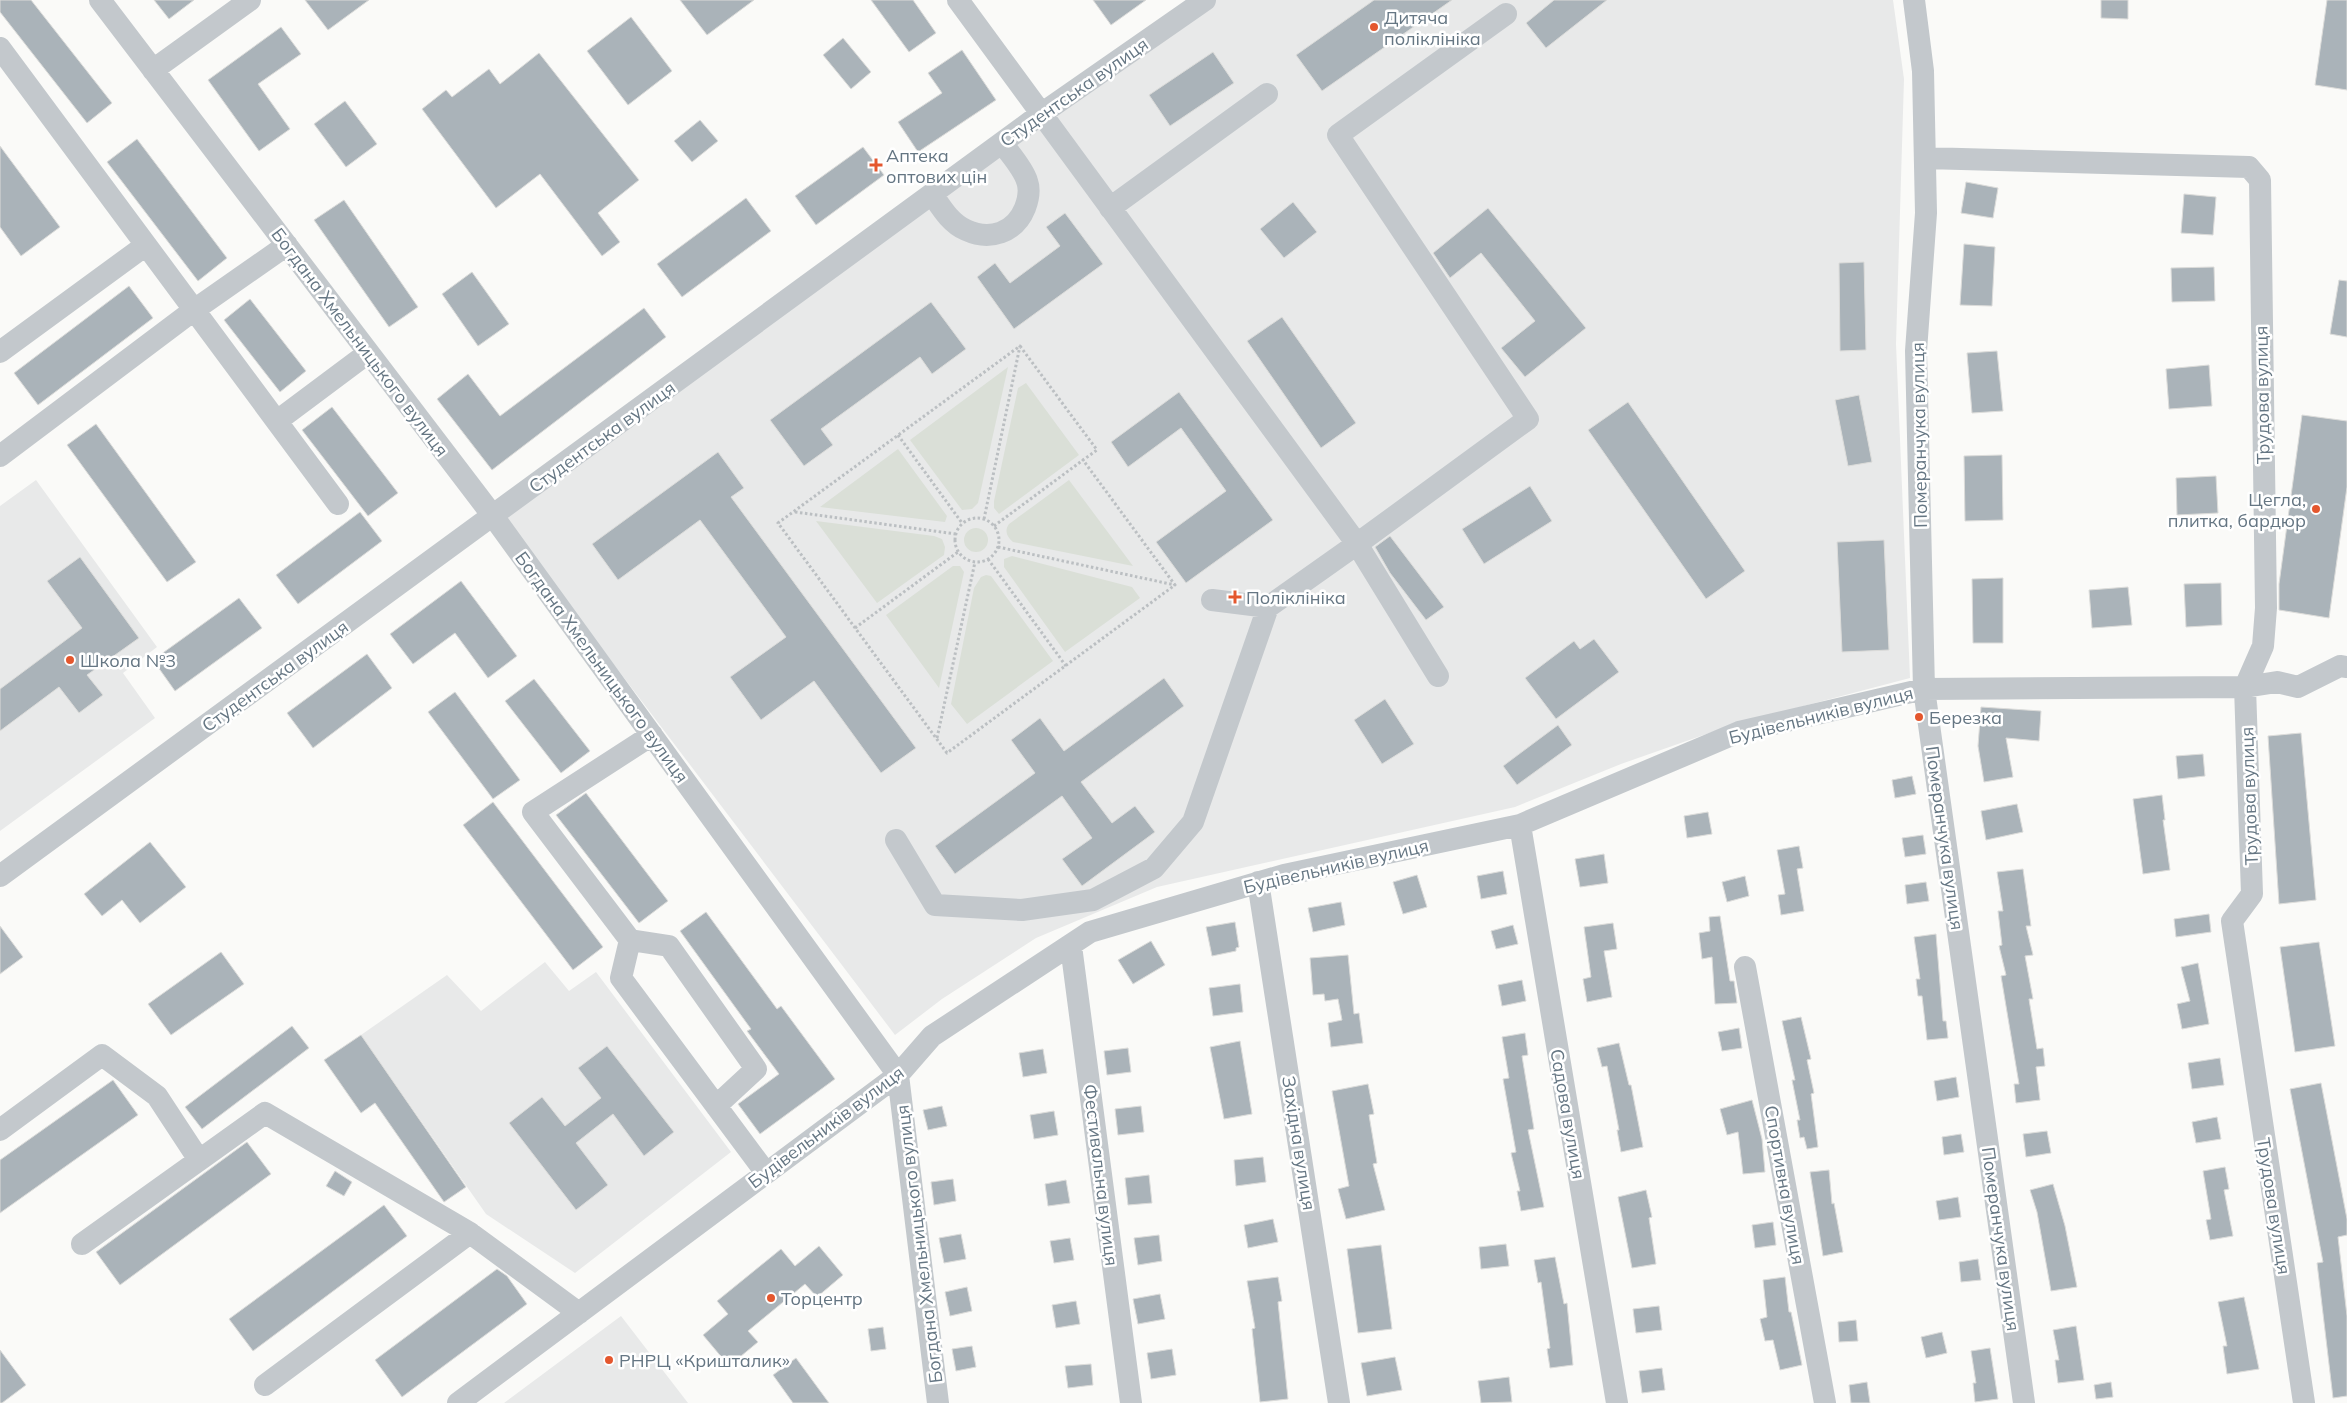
<svg xmlns="http://www.w3.org/2000/svg" width="2347" height="1403" font-family="Mulish,sans-serif">
  <rect width="100%" height="100%" fill="#fafaf8"/>
  <path fill="#e8e9e9" d="M1215 0H1893L1904 79 1896 344 1910 678 1732 725 1621 764 1515 807 1157 887 1036 938 942 999 895 1035 502 517Z
    M36 480 157 647 123 673 155 718 0 831V506Z
    M545 962 569 991 596 972 731 1152 575 1273 486 1214 361 1035 447 975 481 1011Z
    M621 1316 688 1403H504Z"/>
  <path fill="#dadfd7" d="M1008 367 978 503 972 509 962 510 910 440Z
    M1026 383 1079 455 999 514 994 508V501L1018 388Z
    M898 449 947 516 945 522 820 507Z
    M1069 480 1133 566 1013 542C1007 537 1004 531 1009 524Z
    M816 521 934 536 942 539 945 547 944 555 877 603Z
    M964 540a12 12 0 1 1 24 0a12 12 0 1 1-24 0Z
    M1012 556 1132 587 1140 598 1065 652 1004 567V559Z
    M953 566H960L964 572 939 688 886 615Z
    M986 575 991 576 1053 661 967 724 951 704 974 588 981 577Z"/>
  <path fill="#aab3b9" stroke="#dcdcda" d="M0 0H31L112 103 87 123 0 12Z
    M154 0H194L169 19Z
    M305 0H369L328 30Z
    M680 0H754L707 35Z
    M871 0H913L936 33 909 52Z
    M1093 0H1146L1111 25Z
    M1374 0H1452L1322 91 1296 55Z
    M1554 0H1607L1546 48 1526 23Z
    M2101 0H2128V19L2101 18Z
    M2327 0H2347V90L2315 85Z
    M631 17 672 71 628 105 587 51Z
    M281 27 301 54 258 84 290 129 259 151 208 80Z
    M843 38 871 72 851 89 823 55Z
    M962 50 996 100 918 152 898 122 942 93 928 73Z
    M1213 52 1234 83 1170 126 1149 95Z
    M539 53 639 180 598 213 620 242 602 256 540 174 496 208 422 109 446 90 452 97 489 69 500 84Z
    M345 101 377 144 346 167 314 124Z
    M700 120 718 141 692 162 674 141Z
    M137 139 227 258 198 281 107 162Z
    M0 146 60 227 21 256 0 227Z
    M863 147 884 175 816 225 795 196Z
    M1966 182 1998 188 1993 218 1961 213Z
    M2184 194 2216 197 2213 235 2181 233Z
    M746 198 771 231 682 297 657 264Z
    M344 200 418 307 389 327 314 220Z
    M1293 202 1317 232 1284 258 1260 229Z
    M1488 208 1586 328 1525 377 1501 348 1535 321 1481 253 1450 278 1433 253Z
    M1065 213 1103 264 1014 329 977 277 995 263 1010 283 1060 246 1046 227Z
    M1964 244 1995 247 1992 306 1960 305Z
    M1864 262 1866 350 1840 351 1839 263Z
    M2214 267 2215 301 2172 302 2171 268Z
    M472 272 509 324 478 346 442 294Z
    M2339 280 2347 281V337L2330 334Z
    M129 286 153 318 38 405 14 373Z
    M250 299 306 371 280 392 224 320Z
    M931 302 966 349 932 374 920 357 821 429 833 445 804 466 770 420Z
    M644 308 666 337 492 470 437 399 468 374 500 416Z
    M1282 317 1356 423 1321 448 1247 341Z
    M1997 351 2003 411 1972 413 1967 353Z
    M2209 365 2212 406 2169 409 2166 369Z
    M1179 392 1273 520 1186 583 1156 542 1226 491 1181 428 1128 467 1111 442Z
    M1859 395 1872 462 1848 466 1835 400Z
    M1628 402 1745 571 1706 599 1588 430Z
    M332 407 398 493 368 516 302 430Z
    M2302 415 2347 421V487L2329 618 2279 610V584Z
    M96 424 196 562 167 582 67 445Z
    M718 452 744 488 731 497 916 748 881 773 814 681 761 720 730 677 786 637 700 520 618 580 592 544Z
    M2002 455 2003 520 1965 521 1964 456Z
    M2216 476 2218 513 2177 515 2176 478Z
    M1530 486 1552 521 1484 564 1462 529Z
    M360 512 382 541 298 604 276 575Z
    M1390 536 1444 607 1426 620 1390 573 1375 547Z
    M1884 540 1889 650 1842 652 1837 542Z
    M80 557 139 638 87 675 103 695 79 713 59 687 0 731V689L82 628 47 581Z
    M2003 578V643H1973L1972 579Z
    M461 581 517 656 488 678 455 633 413 664 390 634Z
    M2221 583 2222 625 2186 627 2184 584Z
    M2128 587 2132 625 2092 628 2089 590Z
    M239 598 262 628 175 691 153 660Z
    M1594 639 1619 672 1556 719 1525 678 1574 641 1580 649Z
    M367 654 392 688 313 748 287 713Z
    M1164 678 1184 706 1081 782 1112 823 1135 806 1155 832 1082 886 1062 859 1092 838 1062 796 955 874 935 846 1035 773 1011 740 1040 718 1064 751Z
    M534 679 590 751 561 773 505 701Z
    M455 692 520 780 493 799 428 712Z
    M1385 699 1414 744 1382 764 1354 720Z
    M1981 707 2041 711 2039 741 2006 738 2013 777 1984 782 1978 746Z
    M1558 725 1572 745 1517 785 1503 766Z
    M2301 733 2316 900 2279 904 2268 736Z
    M2203 754 2205 776 2178 779 2176 756Z
    M1912 776 1916 794 1895 798 1892 780Z
    M586 793 668 901 639 923 556 815Z
    M2162 795 2165 820H2163L2170 870 2143 874 2133 799Z
    M493 802 603 947 573 970 463 825Z
    M2017 804 2023 832 1986 840 1981 811Z
    M1708 812 1712 834 1687 838 1684 816Z
    M1923 835 1926 854 1905 857 1902 838Z
    M150 842 186 887 140 923 122 900 102 916 84 894Z
    M1799 846 1803 868 1797 869 1804 911 1781 915 1778 895 1785 894 1777 850Z
    M1604 854 1608 883 1580 887 1575 859Z
    M2023 869 2031 926H2026L2033 955 2025 956 2033 999H2029L2037 1049 2043 1048 2045 1066 2036 1067 2040 1100 2016 1103 2014 1084H2019L2001 976 2006 975 1999 946 2002 945 1998 911H2003L1997 872Z
    M1503 871 1507 894 1481 899 1477 876Z
    M1417 875 1427 907 1403 914 1393 882Z
    M1745 876 1749 896 1727 902 1722 882Z
    M1926 882 1929 901 1907 904 1905 885Z
    M1341 902 1345 925 1313 932 1308 908Z
    M706 912 777 1009 781 1006 835 1079 760 1134 738 1104 779 1074 747 1031 751 1029 680 931Z
    M2209 914 2211 932 2176 937 2174 919Z
    M1720 916 1730 981H1734L1737 1003 1715 1004 1712 957 1702 959 1699 933 1710 931 1709 917Z
    M1235 922 1239 947 1236 948V951L1212 956 1206 927Z
    M1613 923 1617 949 1604 951 1612 997 1587 1002 1583 979 1591 977 1584 927Z
    M1513 925 1518 944 1496 949 1491 931Z
    M0 926 23 957 0 974Z
    M1936 934 1943 1021H1946L1948 1038 1927 1040 1922 996H1918L1916 979H1920L1914 937Z
    M1151 941 1165 965 1133 984 1118 960Z
    M2319 942 2335 1046 2295 1052 2280 947Z
    M221 952 244 984 171 1035 148 1004Z
    M1348 955 1354 1014 1359 1013 1363 1043 1331 1047 1328 1023 1342 1020 1338 999 1325 1001 1324 994 1313 995 1310 958Z
    M2198 963 2209 1024 2182 1029 2177 1004 2190 1001 2181 967Z
    M1522 980 1526 1001 1502 1006 1498 985Z
    M1240 984 1243 1012 1213 1016 1209 988Z
    M1801 1017 1811 1059 1807 1060 1814 1093 1811 1094 1818 1147 1807 1149 1804 1137 1800 1138 1797 1120H1800L1792 1080H1795L1782 1021Z
    M292 1026 309 1048 202 1129 185 1107Z
    M1739 1028 1742 1048 1722 1051 1718 1032Z
    M1525 1033 1528 1055 1522 1056 1534 1129 1528 1130 1544 1207 1521 1211 1517 1191H1520L1511 1153 1516 1152 1503 1079 1509 1078 1502 1037Z
    M361 1035 466 1187 444 1202 375 1103 361 1113 324 1060Z
    M1240 1041 1252 1114 1224 1119 1210 1047Z
    M1619 1043 1629 1085H1631L1643 1147 1621 1152 1617 1130H1619L1607 1066 1602 1067 1597 1048Z
    M607 1046 674 1132 644 1156 613 1114 576 1143 608 1185 576 1210 509 1123 542 1097 565 1126 601 1098 578 1068Z
    M1128 1048 1131 1072 1107 1075 1104 1051Z
    M1043 1049 1047 1073 1023 1077 1019 1053Z
    M2220 1058 2224 1085 2192 1089 2188 1063Z
    M1956 1077 1959 1097 1937 1101 1934 1081Z
    M113 1080 138 1115 0 1213V1160Z
    M2321 1083 2347 1219V1235L2338 1237 2347 1316V1396L2333 1398 2317 1263 2323 1262 2290 1089Z
    M1368 1084 1374 1114 1369 1115 1377 1163 1373 1164 1385 1210 1346 1219 1338 1189 1349 1186 1332 1091Z
    M1752 1100 1762 1139 1765 1172 1743 1174 1738 1132 1727 1135 1720 1109Z
    M942 1106 947 1126 928 1130 923 1110Z
    M1141 1106 1144 1132 1118 1135 1115 1109Z
    M1054 1111 1058 1135 1034 1139 1030 1115Z
    M2217 1117 2221 1139 2196 1143 2192 1122Z
    M2047 1131 2051 1153 2026 1157 2023 1134Z
    M1961 1134 1964 1152 1944 1155 1942 1137Z
    M247 1142 271 1174 120 1285 96 1252Z
    M1263 1157 1266 1182 1236 1186 1234 1160Z
    M2225 1167 2229 1189 2224 1190 2233 1236 2210 1240 2206 1220 2211 1219 2203 1171Z
    M1829 1170 1832 1204 1834 1203 1843 1252 1823 1256 1810 1172Z
    M335 1171 352 1182 344 1196 326 1186Z
    M1149 1175 1152 1203 1128 1205 1125 1178Z
    M953 1179 956 1201 934 1205 931 1182Z
    M1066 1180 1070 1203 1048 1206 1045 1184Z
    M2053 1184 2065 1226 2077 1287 2051 1291 2037 1212 2030 1190Z
    M1646 1190 1652 1217 1649 1218 1656 1264 1632 1268 1618 1197Z
    M1958 1197 1961 1217 1939 1220 1936 1201Z
    M384 1205 407 1236 253 1351 229 1319Z
    M1273 1219 1278 1242 1248 1248 1244 1225Z
    M1773 1222 1776 1245 1755 1248 1752 1225Z
    M961 1234 966 1259 944 1263 939 1238Z
    M1159 1235 1162 1261 1138 1265 1134 1238Z
    M1070 1238 1074 1260 1054 1263 1050 1241Z
    M1506 1244 1509 1266 1481 1269 1479 1247Z
    M1381 1245 1392 1329 1358 1333 1347 1249Z
    M819 1246 843 1275 817 1297 805 1284 748 1331 758 1342 729 1366 703 1335 728 1314 717 1301 781 1249 795 1266Z
    M1555 1257 1564 1304 1567 1303 1573 1365 1550 1368 1547 1349 1550 1348 1541 1282 1538 1283 1534 1260Z
    M1978 1259 1981 1280 1961 1282 1959 1262Z
    M497 1269 507 1276 527 1304 402 1397 375 1360Z
    M1278 1277 1282 1301 1278 1302 1288 1399 1260 1402 1252 1329 1255 1328 1247 1281Z
    M1785 1277 1789 1312H1791L1802 1365 1780 1370 1773 1340 1765 1341 1760 1319 1767 1317 1763 1280Z
    M967 1287 972 1311 950 1316 945 1292Z
    M1160 1294 1165 1319 1138 1324 1133 1299Z
    M2244 1297 2259 1369 2227 1374 2223 1346H2227L2218 1302Z
    M1076 1301 1080 1324 1056 1328 1052 1305Z
    M1659 1306 1662 1330 1636 1333 1633 1309Z
    M1856 1320 1858 1341 1839 1342 1838 1322Z
    M2076 1326 2084 1380 2058 1383 2055 1360H2059L2053 1330Z
    M883 1327 886 1349 871 1351 868 1329Z
    M1942 1332 1947 1353 1926 1358 1921 1337Z
    M972 1346 976 1367 956 1371 952 1349Z
    M1990 1348 1998 1399 1975 1402 1973 1383H1976L1971 1351Z
    M1172 1349 1176 1375 1151 1379 1147 1353Z
    M0 1350 26 1385 2 1403H0Z
    M1395 1357 1402 1390 1367 1396 1361 1363Z
    M796 1358 829 1403H793L773 1375Z
    M1091 1364 1093 1385 1068 1388 1065 1366Z
    M1662 1368 1665 1390 1642 1393 1639 1371Z
    M1509 1377 1512 1402 1481 1403 1478 1381Z
    M1867 1382 1870 1403H1851L1849 1385Z
    M2111 1382 2113 1397 2096 1399 2094 1385Z"/>
  <g fill="none" stroke-linecap="round" stroke-linejoin="round">
    <path stroke="#bbbfc2" stroke-width="3" stroke-dasharray="2.5 2.5" stroke-linecap="butt" d="M1020 346 1097 450 1083 460 1175 585 947 753 778 523Z
      M898 435 962 523
      M795 512 956 534
      M955 540a22 22 0 1 1 44 0a22 22 0 1 1-44 0Z
      M984 519 1020 346
      M994 526 1083 460
      M998 547 1175 585
      M988 559 1066 666
      M855 628 958 552
      M937 738 975 562"/>
    <path stroke="#c3c8cc" stroke-width="22" d="M100 0 493 516 898 1075 938 1403
      M958 0 1357 544 1528 419 1338 135 1506 14
      M1914 0 1923 71 1926 213 1916 351 1924 689 2024 1403
      M0 48 338 504
      M153 70 250 0
      M1925 158 2249 167 2260 180 2266 608 2263 646 2245 687 2252 894 2232 921 2304 1403
      M932 194C941 207 950 223 966 230 990 241 1015 233 1025 208 1028 200 1030 189 1027 181 1023 168 1010 154 1002 143
      M1110 208 1267 94
      M0 352 146 245
      M277 421 368 353
      M0 456 194 310 287 245
      M1212 600 1268 607 1357 544 1438 676
      M652 735 533 812 630 940 621 978 766 1173
      M1520 825 1617 1403
      M896 840 935 905 1022 910 1093 900 1154 868 1193 822 1268 607
      M0 876 1041 114 1205 0
      M1258 882 1339 1403
      M630 940 669 946 756 1069 716 1106
      M1071 946 1131 1403
      M1745 967 1825 1403
      M0 1130 102 1055 157 1096 199 1160
      M82 1244 265 1113 470 1233
      M265 1385 470 1233 579 1313
      M458 1403 898 1075 932 1036 1090 932 1284 875 1520 825 1739 732 1924 689 2245 687 2277 682 2298 687 2340 666 2347 667"/>
  </g>
  <g fill="#e4572e" stroke="#fff" stroke-width="2">
    <circle cx="1374" cy="27" r="5"/>
    <path d="M873.5 157.5h5v5h5v5h-5v5h-5v-5h-5v-5h5z"/>
    <circle cx="2316" cy="509" r="5"/>
    <path d="M1232.5 589.5h5v5h5v5h-5v5h-5v-5h-5v-5h5z"/>
    <circle cx="70" cy="660" r="5"/>
    <circle cx="1919" cy="717" r="5"/>
    <circle cx="771" cy="1298" r="5"/>
    <circle cx="609" cy="1360" r="5"/>
  </g>
  <g text-anchor="middle" dominant-baseline="central" stroke-width="5" stroke-linejoin="round" paint-order="stroke">
    <g font-size="18" fill="#657683" stroke="#fff" text-anchor="start">
      <text x="1384" y="17">Дитяча<tspan x="1384" dy="21">поліклініка</tspan></text>
      <text x="886" y="155">Аптека<tspan x="886" dy="21">оптових цін</tspan></text>
      <text x="2306" y="499" text-anchor="end">Цегла,<tspan x="2306" dy="21">плитка, бардюр</tspan></text>
      <text x="1246" y="597">Поліклініка</text>
      <text x="80" y="660">Школа №3</text>
      <text x="1929" y="717">Березка</text>
      <text x="781" y="1298">Торцентр</text>
      <text x="619" y="1360">РНРЦ «Кришталик»</text>
    </g>
    <g font-size="18" fill="#657683" stroke="#fff">
      <text transform="translate(1074 92) rotate(-35)">Студентська вулиця</text>
      <text transform="translate(360 342) rotate(53)">Богдана Хмельницького вулиця</text>
      <text transform="translate(2262 395) rotate(-91)">Трудова вулиця</text>
      <text transform="translate(1919 435) rotate(-91)">Померанчука вулиця</text>
      <text transform="translate(602 437) rotate(-36)">Студентська вулиця</text>
      <text transform="translate(602 667) rotate(54)">Богдана Хмельницького вулиця</text>
      <text transform="translate(275 676) rotate(-36)">Студентська вулиця</text>
      <text transform="translate(1821 715) rotate(-14)">Будівельників вулиця</text>
      <text transform="translate(2249 796) rotate(-92)">Трудова вулиця</text>
      <text transform="translate(1945 838) rotate(82)">Померанчука вулиця</text>
      <text transform="translate(1336 866) rotate(-13)">Будівельників вулиця</text>
      <text transform="translate(1568 1114) rotate(80)">Садова вулиця</text>
      <text transform="translate(826 1127) rotate(-37)">Будівельників вулиця</text>
      <text transform="translate(1299 1143) rotate(81)">Західна вулиця</text>
      <text transform="translate(1101 1175) rotate(83)">Фестивальна вулиця</text>
      <text transform="translate(1785 1185) rotate(80)">Спортивна вулиця</text>
      <text transform="translate(2274 1206) rotate(81)">Трудова вулиця</text>
      <text transform="translate(2001 1239) rotate(82)">Померанчука вулиця</text>
      <text transform="translate(919 1244) rotate(-97)">Богдана Хмельницького вулиця</text>
    </g>
  </g>
</svg>
